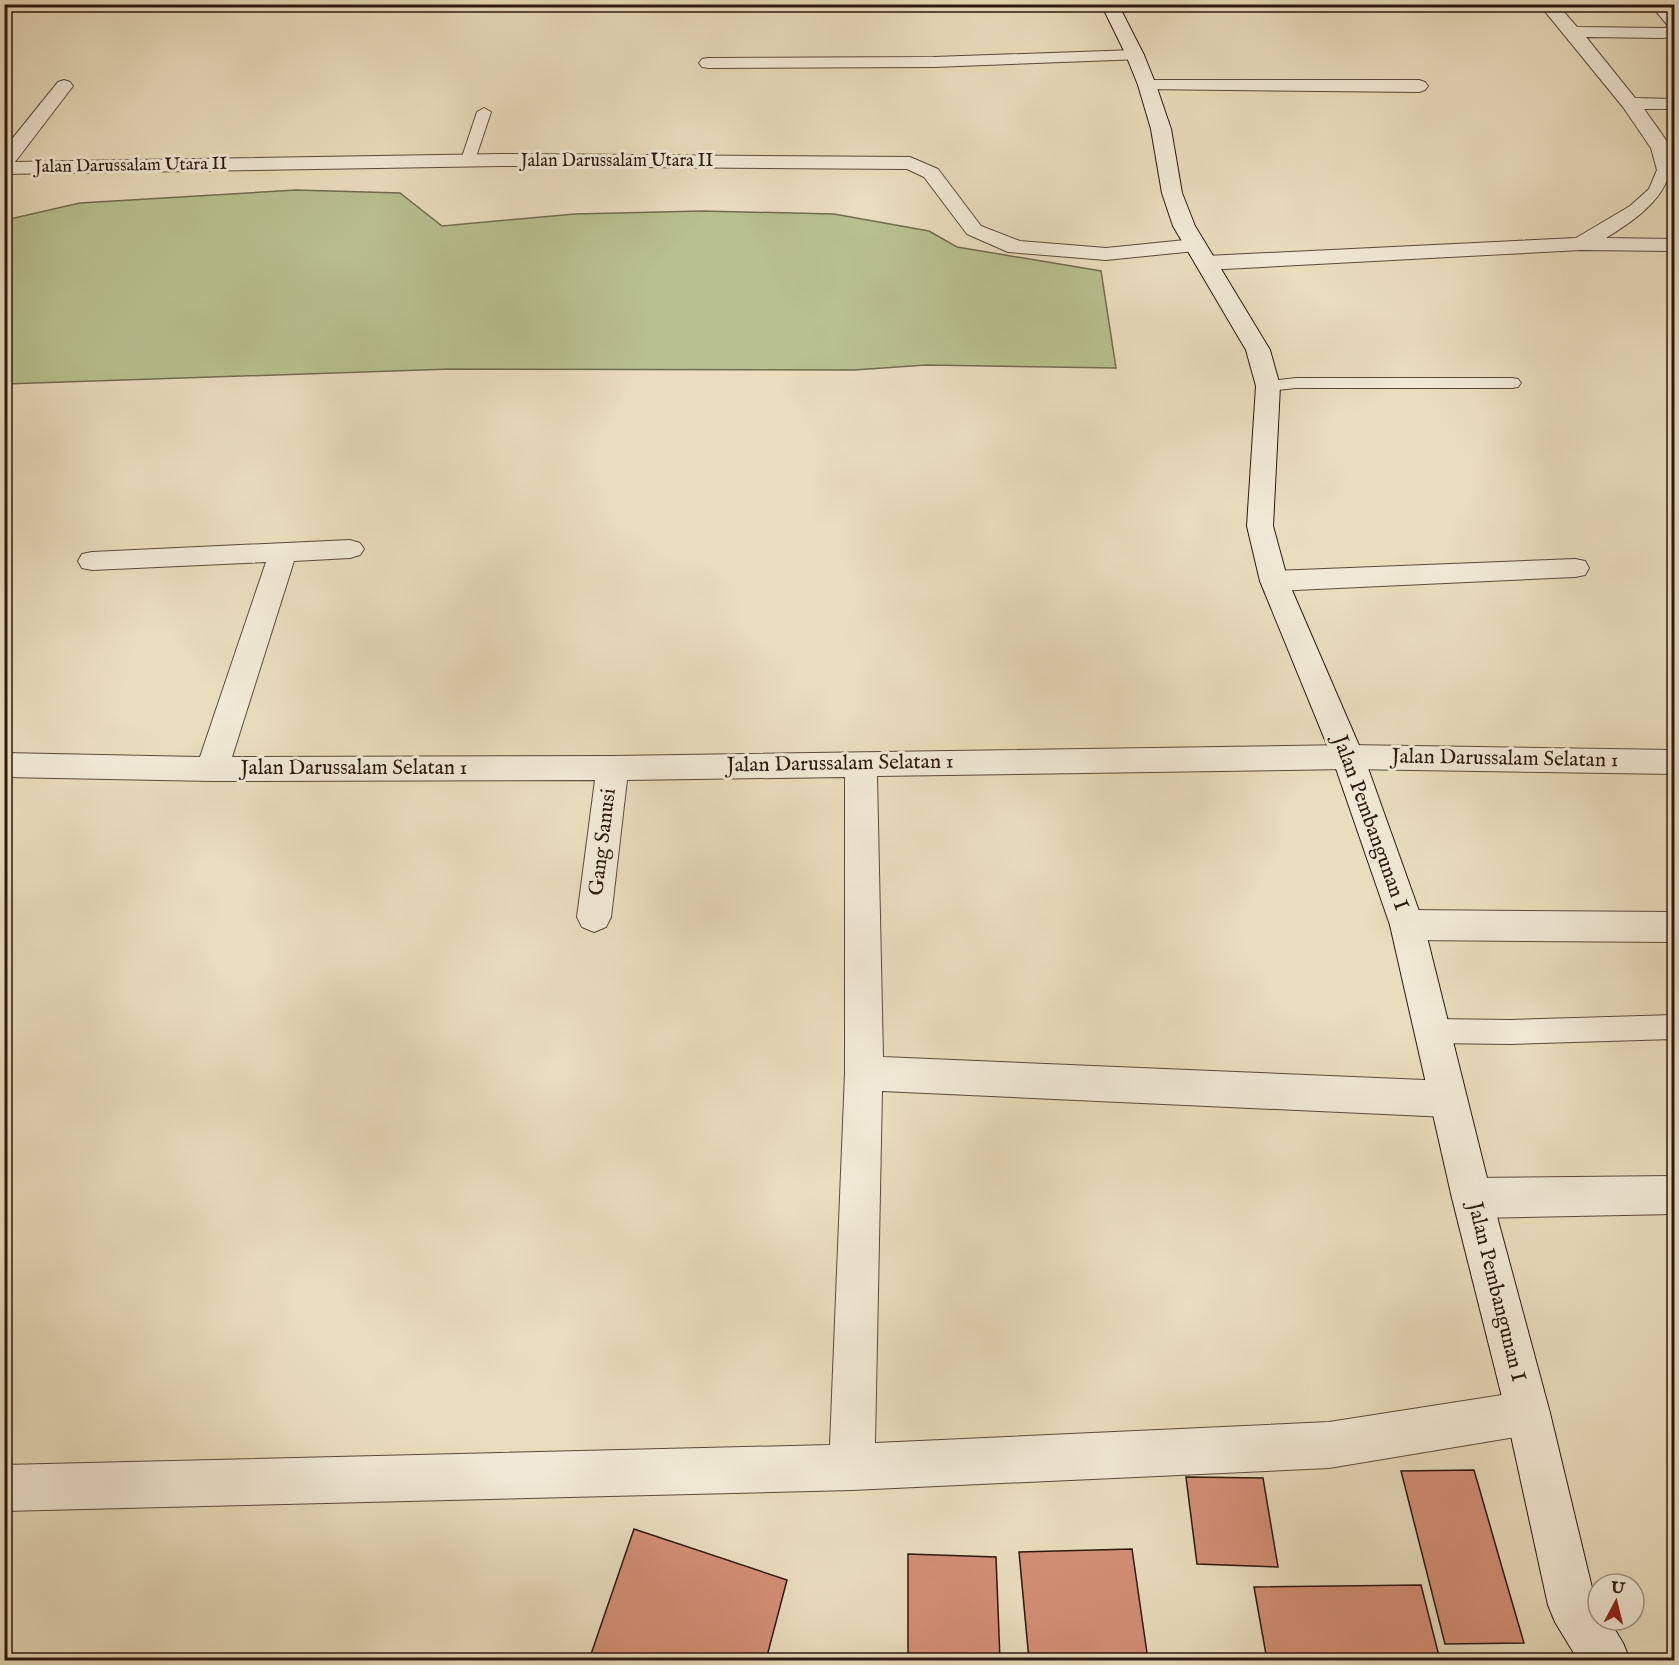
<svg xmlns="http://www.w3.org/2000/svg" width="1679" height="1665" font-family="'IM FELL English',serif">
  <rect width="100%" height="100%" fill="#e9ddbe"/>
  <filter id="stains"><feTurbulence type="fractalNoise" baseFrequency=".00333" numOctaves="4"/><feColorMatrix values="0 0 0 0 .2 0 0 0 0 .09 0 0 0 0 .02 0 0 0 .5 -.17"/></filter>
  <radialGradient id="worn" r=".72"><stop offset=".6" stop-color="#630" stop-opacity="0"/><stop offset="1" stop-color="#630" stop-opacity=".3"/></radialGradient>
  <path fill="#b8c090" stroke="#726c50" stroke-width="1.5" d="M296 190 400 193 442 226 575 214 702 211 834 214 929 231 957 247 1101 271 1116 368 926 365 854 370 451 369 5 384V220L80 203Z"/>
  <path fill="#d48f77" stroke="#2c190f" stroke-width="1.5" d="M1474 1470 1503 1571 1524 1643 1445 1644 1401 1471Z
    M1186 1477 1263 1478 1278 1567 1197 1564Z
    M634 1529 787 1580 766 1660H589Z
    M1132 1549 1148 1660H1029L1019 1552Z
    M908 1554 996 1557 1000 1660H908Z
    M1421 1585 1440 1660H1267L1254 1587Z"/>
  <g fill="none" stroke-linecap="round" stroke-linejoin="round">
    <defs>
      <path id="lane" d="M484 108 491 112 475 160 468 164 463 163 461 160 477 112Z
        M1296 378H1512L1518 379 1521 383 1518 387 1512 388H1296L1268 391 1262 390 1259 386 1262 382Z
        M1674 1015V1039L1511 1044 1431 1043 1422 1039 1418 1031 1422 1023 1431 1019 1511 1020Z"/>
      <path id="street" d="M1539 4H1557L1577 27 1663 28 1669 27 1650 4H1667L1674 13V36L1663 38 1586 37 1635 98 1674 99V109H1644C1652 121 1663 134 1670 147 1679 192 1636 219 1606 238L1674 239V251L1581 250 1206 270 1198 268 1195 263 1198 258 1206 256 1576 238 1630 206 1649 189 1657 170 1651 148 1623 107Z
        M1135 50 1141 51 1144 55 1141 59 934 67 708 68 702 67 699 63 702 59 708 58 934 57Z
        M64 80 70 82 73 86 15 162 501 154 910 157 938 169 981 226 1020 241 1106 248 1195 239 1203 240 1206 245 1203 250 1195 251 1106 260 1008 252 967 234 924 177 907 169 501 166 4 174V149L58 82Z
        M1147 80H1419L1425 82 1428 86 1425 90 1419 92 1141 89 1138 85 1141 81Z
        M350 540 360 543 364 549 360 555 350 558 294 561 232 757 612 756 1348 745 1674 750V774L1348 769 877 776 883 1057 1448 1081 1462 1086 1467 1099 1462 1112 1448 1117 882 1091 875 1443 1329 1422 1528 1391 1544 1397 1550 1413 1544 1429 1528 1435 1329 1468 852 1490 4 1511V1465L830 1445 845 1073V777L627 780 611 917 606 927 594 932 582 927 577 917 595 780 212 781 4 777V753L200 757 266 562 92 570 82 568 78 561 82 554 92 552Z
        M1575 559 1585 561 1589 568 1585 575 1575 577 1274 591 1264 588 1260 581 1264 574 1274 571Z
        M1407 910 1674 912V942L1407 940 1395 935 1390 925 1395 915Z
        M1674 1176V1214L1472 1218 1458 1212 1452 1198 1458 1184 1472 1178Z"/>
      <path id="secondary" d="M1101 4H1118L1144 55 1156 85 1171 129 1182 193 1195 226 1270 350 1280 386 1273 526 1288 581 1364 757 1424 925 1492 1198 1550 1413 1594 1596 1598 1602V1620H1609L1623 1643 1630 1660H1578L1555 1622 1548 1605 1506 1413 1452 1198 1390 925 1332 757 1260 581 1247 526 1256 386 1246 350 1173 226 1162 193 1151 129 1138 85 1126 55Z"/>
    </defs>
    <use href="#lane" stroke="#5b4a3b" stroke-width="2"/>
    <use href="#street" stroke="#5b4a3b" stroke-width="2"/>
    <use href="#secondary" stroke="#2c190f" stroke-width="2"/>
    <path stroke="#2c190f" stroke-width="2" stroke-dasharray="1 1.5" stroke-linecap="butt" d="M900 7 958 4"/>
    <use href="#lane" fill="#f1e9d5" fill-rule="evenodd"/>
    <use href="#street" fill="#f1e9d5" fill-rule="evenodd"/>
    <use href="#secondary" fill="#f1e9d5" fill-rule="evenodd"/>
  </g>
  <g text-anchor="middle" dominant-baseline="central" stroke-width="6" stroke-linejoin="round" paint-order="stroke">
    <g font-size="18" fill="#2c190f" stroke="#f1e9d5">
      <text x="617" y="161">Jalan Darussalam Utara II</text>
      <text transform="translate(131 166) rotate(-1)">Jalan Darussalam Utara II</text>
    </g>
    <g font-size="21" fill="#2c190f" stroke="#f1e9d5">
      <text transform="translate(1505 759) rotate(1)">Jalan Darussalam Selatan 1</text>
      <text transform="translate(840 764) rotate(-1)">Jalan Darussalam Selatan 1</text>
      <text x="354" y="768">Jalan Darussalam Selatan 1</text>
      <text transform="translate(1370 823) rotate(70)">Jalan Pembangunan I</text>
      <text transform="translate(603 842) rotate(-83)">Gang Sanusi</text>
      <text transform="translate(1496 1292) rotate(76)">Jalan Pembangunan I</text>
    </g>
  </g>
  <rect width="1679" height="1665" fill="none" stroke="#e9ddbe" stroke-width="24"/>
  <rect x="6" y="6" width="1667" height="1653" fill="none" stroke="#2c190f" stroke-width="3"/>
  <rect x="12" y="12" width="1655" height="1641" fill="none" stroke="#2c190f" stroke-width="1.5"/>
  <g transform="translate(1616 1602) rotate(7)"><circle r="28" fill="#f1e9d5" stroke="#a29686" stroke-width="1.5"/>
  <path d="M0-4.5L10 22L0 15L-10 22Z" fill="#8f2418"/>
  <text y="-9" font-size="16" font-weight="bold" text-anchor="middle" fill="#2c190f">U</text>
  </g>
  <rect width="100%" height="100%" filter="url(#stains)"/>
  <rect width="100%" height="100%" fill="url(#worn)"/>
</svg>
